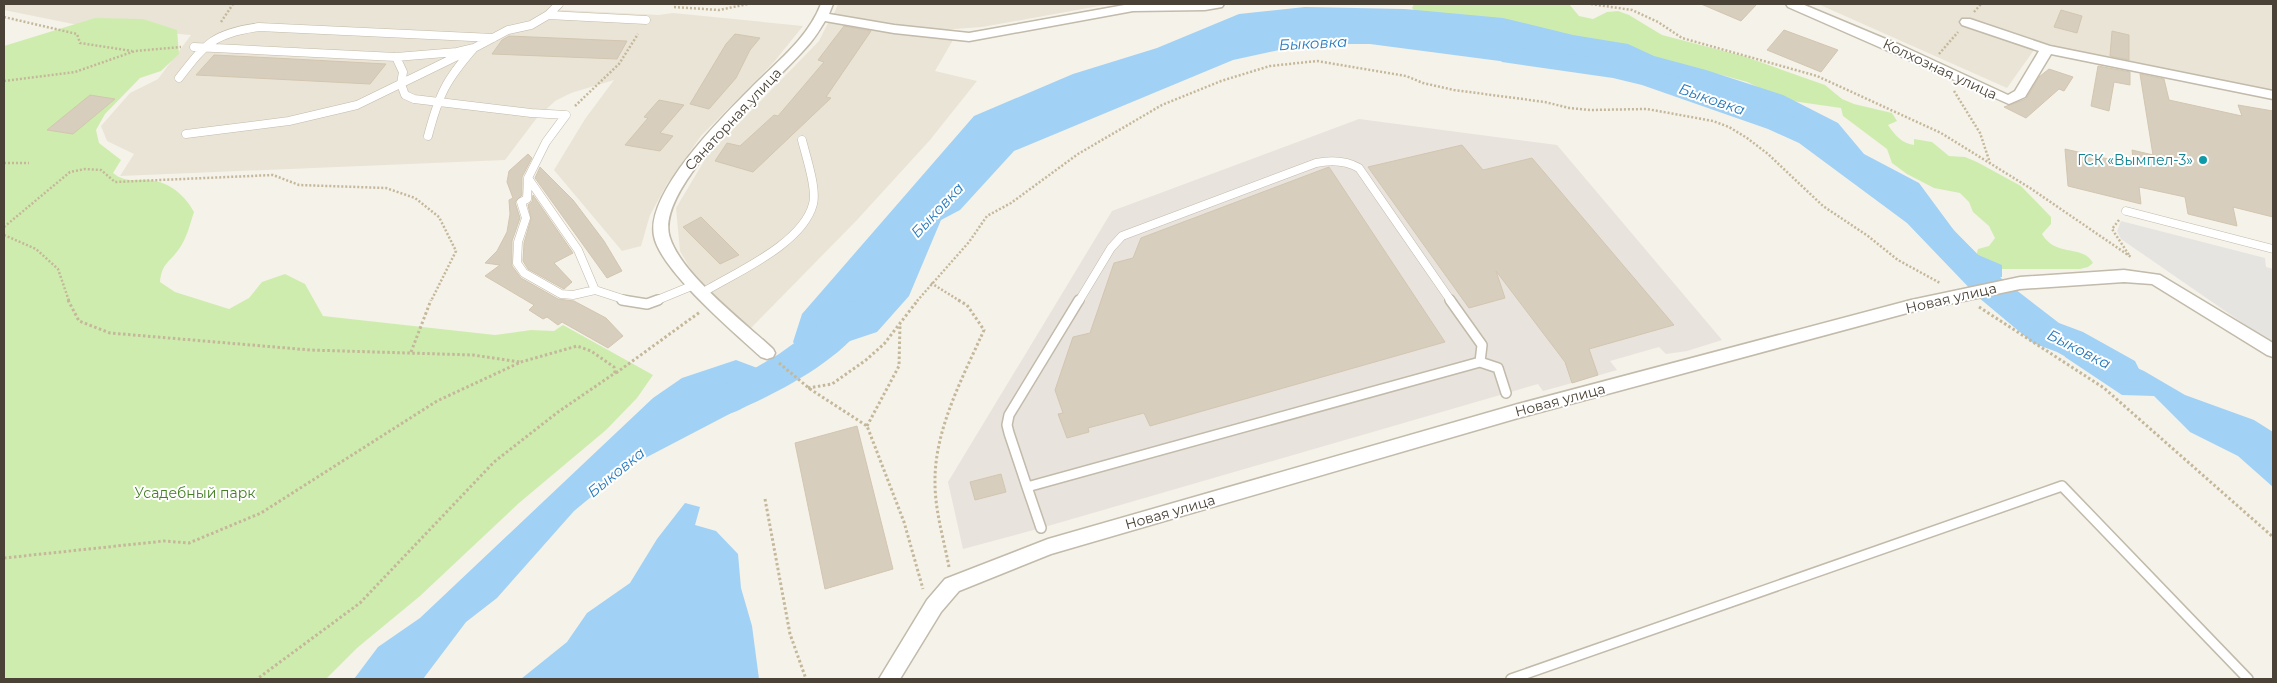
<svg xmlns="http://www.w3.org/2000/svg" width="2277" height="683" font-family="Montserrat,sans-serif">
  <rect width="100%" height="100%" fill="#f5f2e9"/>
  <path fill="#eae4d6" d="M4 4H525L552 5 561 10 659 15 673 13 803 26 774 62 701 136 667 184 650 215 641 246 622 251 554 170 585 119 614 80 571 93 555 101 536 119 505 160 120 176 134 154 107 141 101 126 130 93 158 79 191 35 83 26 4 10Z
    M838 4H1110L982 27 941 30 867 22 833 16Z
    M1818 4H2273V92L2039 43 2007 88Z
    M829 21 953 40 935 71 977 81 930 140 856 221 749 330 707 290 691 270 680 251 676 208 707 156 819 41Z"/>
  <path fill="#e8e3dd" d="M1359 119 1557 145 1722 340 1687 351 1666 354 1659 347 1610 361 1617 370 1572 383 1543 391 1538 384 1041 528 963 549 948 482 1112 211Z"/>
  <path fill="#cfecaf" d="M1414 4H1569L1579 16 1593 19 1607 12 1618 11 1629 15 1662 35 1743 56 1825 85 1842 99 1854 104 1892 113 1897 121 1888 125C1895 135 1901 143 1914 145V139L1932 142 1949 156 1965 157 1977 162 2021 186 2051 217V224L2042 234C2056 258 2083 244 2093 263L2088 267 2080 269H1995L1976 256 1978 249 1989 246 1995 238 1989 226 1973 212 1969 202 1960 193 1934 188 1907 174 1892 163 1887 149 1843 116 1841 108 1785 100 1747 82 1722 75 1416 12 1412 8Z
    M95 18 143 19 177 30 179 54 161 71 140 78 105 114 96 130 99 143 121 160 113 173C128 185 138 177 155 181 172 184 186 197 194 212 190 224 187 238 179 249 169 263 162 263 160 282L175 292 229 309 249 298 262 282 285 274 305 284 323 316 495 335 531 330 554 331 563 325 653 375 637 398 606 430 519 503 420 596 357 648 326 679H4V46Z"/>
  <path fill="#e6e4e0" d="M2121 221 2265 258 2266 267 2273 269V344L2121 239 2117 231Z"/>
  <path fill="#a1d1f5" d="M1305 7 1405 9 1503 18 1573 35 1628 44 1654 56 1706 70 1783 95 1838 123 1864 154 1919 183 1964 244 1976 254 2002 265V277L1988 278 1978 273 1927 211 1880 176 1779 116 1629 65 1589 61 1515 63 1370 44H1307L1233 60 1014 151 960 210 941 220 909 296 877 332 841 344 800 350 793 342 802 314 974 116 1073 74 1157 48 1239 14Z
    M2063 345 2094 349 2144 371 2185 395 2254 420 2273 432V487L2238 456 2190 432 2154 396 2122 395 2065 357Z
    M736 360 760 369 768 383 762 397 626 468 574 511 497 598 466 622 423 679H354L378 647 420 618 653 398 682 378Z
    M685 503 700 507 695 525 716 531 738 554 741 588 752 626 759 679H521L567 642 587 613 630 583 657 539Z"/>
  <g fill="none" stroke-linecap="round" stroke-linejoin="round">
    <path fill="#a1d1f5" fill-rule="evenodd" d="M1512 47 1613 60 1661 72 1790 115 1821 129 1931 207 2002 279 2059 323 2083 332 2135 361 2140 371 2135 381 2122 385 2109 381 2057 352 2033 343 1978 297 1907 223 1799 143 1768 129 1642 85 1613 78 1502 62 1497 56 1502 50Z
      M853 301 866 305 871 314C849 354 789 387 749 405 741 409 732 414 723 415 719 416 713 413 709 411L703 401 709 391 745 374 779 354 811 331 840 305Z"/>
  </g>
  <path fill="#d8cebd" stroke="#d3c6b0" d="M1701 4H1757L1741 21Z
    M2061 10 2082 16 2077 33 2054 27Z
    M844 26 871 31 826 97 831 98 753 172 715 161 727 143 740 146 774 115 778 116 824 62 818 60Z
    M1784 30 1838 50 1821 72 1767 50Z
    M2112 31 2129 35V60L2110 56Z
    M735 34 760 38 750 50 736 78 709 109 690 104 726 44Z
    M509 36 602 40 627 41 617 59 492 54 502 40Z
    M214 55 274 58 386 64 370 84 196 75Z
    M2098 66 2130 72V85L2114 82 2109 111 2091 106Z
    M2049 69 2073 77 2064 91 2059 89 2026 118 2004 107 2026 99 2039 77Z
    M2140 74 2164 79 2169 100 2242 116 2238 105 2273 111V217L2233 207 2237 226 2188 214 2185 197 2139 187 2141 204 2068 186 2065 149 2134 165 2132 150 2153 155Z
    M90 95 115 99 73 134 47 130Z
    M659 100 684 105 660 133 673 136 660 151 625 145 648 118 644 117Z
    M1462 145 1483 170 1532 158 1674 325 1589 349 1598 375 1572 383 1565 362 1496 271 1505 298 1469 308 1368 167Z
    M528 154 532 158 522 177V195L515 202 520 218 512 241V266L521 278 558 299 574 301 606 318 623 336 608 348 562 322 558 325 547 317 543 319 529 310 534 305 485 276 500 265 485 263 497 251 507 232 510 214 509 200 513 198 507 182 509 171Z
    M540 167 573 200 604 241 622 271 607 278 535 178Z
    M1329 167 1445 342 1150 426 1144 413 1088 428 1089 432 1067 438 1058 414 1063 413 1055 390 1073 337 1090 333 1114 263 1133 258 1141 238Z
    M533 195 573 253 554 263 572 282 564 289 528 269 523 261 524 243 531 219 528 205 532 202Z
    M701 217 739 255 720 264 683 227Z
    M857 426 893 569 825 589 795 443Z
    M1001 474 1006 492 975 500 970 482Z"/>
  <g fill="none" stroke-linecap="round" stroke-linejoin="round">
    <defs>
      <path id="service-far1" d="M548 15 646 20
        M194 47 396 57 457 52 474 48 508 30 531 25 548 15 559 4
        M396 57 403 72 401 84 405 95 414 99 531 113 566 115
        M179 78C206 43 214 33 259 27L493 38
        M566 115 546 142 528 178 578 250 595 290
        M186 134 289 121 357 105 474 48C446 80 439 94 428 136
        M528 178 527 199 521 202 526 218 518 242 517 263 524 273 561 294 573 295 595 290 629 301
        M2126 211 2273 249
        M707 290C739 271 803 243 813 204 817 189 806 156 802 140
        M655 301 694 285
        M1079 301 1111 248 1122 236 1316 163C1331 160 1345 160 1359 168L1451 301"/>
      <path id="service" d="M622 300 647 304 658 300
        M1480 362 1498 368 1506 393
        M1027 487 1041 528
        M1027 487 1009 433 1007 425 1009 415 1079 300
        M1027 487 1480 362 1482 345 1450 300
        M1511 679 2062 486 2248 679"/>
      <path id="minor" d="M821 4H833L829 14 894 25 969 33 1130 4H1224L1222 7 1205 10 1133 11 969 41 894 33 825 21C820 29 816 36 810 43 779 81 652 187 670 238 682 275 744 322 773 349L775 353 773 357 767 359 761 357C735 333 660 270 654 236 645 191 729 110 759 80 783 57 809 35 821 4Z
        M1786 4H1802L1900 45 2008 95 2015 91 2039 51 1962 25 1960 22 1962 19H1970L2050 46 2273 91V99L2051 54 2025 97 2009 104 1788 7Z
        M2124 270 2160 275 2273 343V357L2267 355 2152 284 2124 282 2020 289 1911 312 1518 418 1051 554 959 591 941 612 900 679H879L927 600 945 579 1048 539 1518 404 1911 300 2020 277Z"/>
    </defs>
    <use href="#service-far1" stroke="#c2baaa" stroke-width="9"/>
    <use href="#service" stroke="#c2baaa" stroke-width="12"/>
    <use href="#minor" stroke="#c2baaa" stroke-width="3"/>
    <path stroke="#c4b79a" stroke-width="2.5" stroke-dasharray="2 2" stroke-linecap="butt" d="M1591 4 1632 10 1658 22 1682 38 1817 76 1941 133 2030 188 2131 257
      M674 7 719 10 748 4
      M1974 12 1981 4
      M4 17 77 34 80 43 132 51
      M221 22 233 4
      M1939 54 1958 32
      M4 81 75 72 135 51 181 47
      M1954 91 1980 133 1990 163
      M575 106 619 64 638 34
      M4 163H29
      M2119 220 2112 229 2129 255
      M4 227 70 172 85 169 101 170 115 182 273 175 299 185 386 188 415 198 439 217 456 251 431 301
      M4 235 36 249 58 269 69 301
      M931 283 960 301
      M917 301 969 242 987 216 1011 203 1078 154 1162 105 1221 81 1270 66 1317 61 1406 76 1423 83 1454 90 1545 102 1569 108 1590 110 1647 109 1713 121 1729 127 1747 138 1768 154 1823 206 1868 236 1898 260 1940 283"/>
    <path stroke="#c4b79a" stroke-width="3" stroke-dasharray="2.5 2.5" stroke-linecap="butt" d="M68 300 79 321 110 333 310 350 473 355 520 362
      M1979 307 2104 388 2273 537
      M411 352 431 300
      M779 363 810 389 867 426 904 522 923 589
      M616 373 700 312
      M808 388 832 384 866 360 884 344 918 300
      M867 426 899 366 900 324
      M765 499 790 634 806 679
      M4 558 164 541 189 543 261 513 437 401 521 362 577 346 591 351 614 367 615 373 558 412 494 462 360 603 257 679
      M949 567C944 540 935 511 935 483 934 430 963 377 984 330L967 305 958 300"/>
    <use href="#service-far1" stroke="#fff" stroke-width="8"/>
    <use href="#service" stroke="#fff" stroke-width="9"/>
    <use href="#minor" fill="#fff" fill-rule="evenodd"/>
  </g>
  <circle fill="#0f9aa8" stroke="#fff" stroke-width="2" cx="2203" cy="160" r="5"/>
  <g text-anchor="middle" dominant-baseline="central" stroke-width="4" stroke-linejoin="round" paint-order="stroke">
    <g font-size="14" fill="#4a4236" stroke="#fff">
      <text transform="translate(1940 69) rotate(25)">Колхозная улица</text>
      <text transform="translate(733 119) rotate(-47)">Санаторная улица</text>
      <text transform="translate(1951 298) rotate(-13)">Новая улица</text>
      <text transform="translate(1560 400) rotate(-15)">Новая улица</text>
      <text transform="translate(1170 512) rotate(-16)">Новая улица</text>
    </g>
    <g font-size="14" fill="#0d838f" stroke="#fff" text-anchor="end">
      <text x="2193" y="160">ГСК «Вымпел-3»</text>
    </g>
    <g font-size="14" fill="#458025" stroke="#fff">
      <text x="195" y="493">Усадебный парк</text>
    </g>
    <g font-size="15" font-style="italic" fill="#277bbe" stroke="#fff">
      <text transform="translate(1313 43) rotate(-3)">Быковка</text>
      <text transform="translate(1712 99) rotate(19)">Быковка</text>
      <text transform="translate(937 210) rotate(-47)">Быковка</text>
      <text transform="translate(2079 349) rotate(27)">Быковка</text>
      <text transform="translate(616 472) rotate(-39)">Быковка</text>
    </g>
  </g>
  <rect width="2277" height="683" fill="none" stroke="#4a4236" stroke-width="10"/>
</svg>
